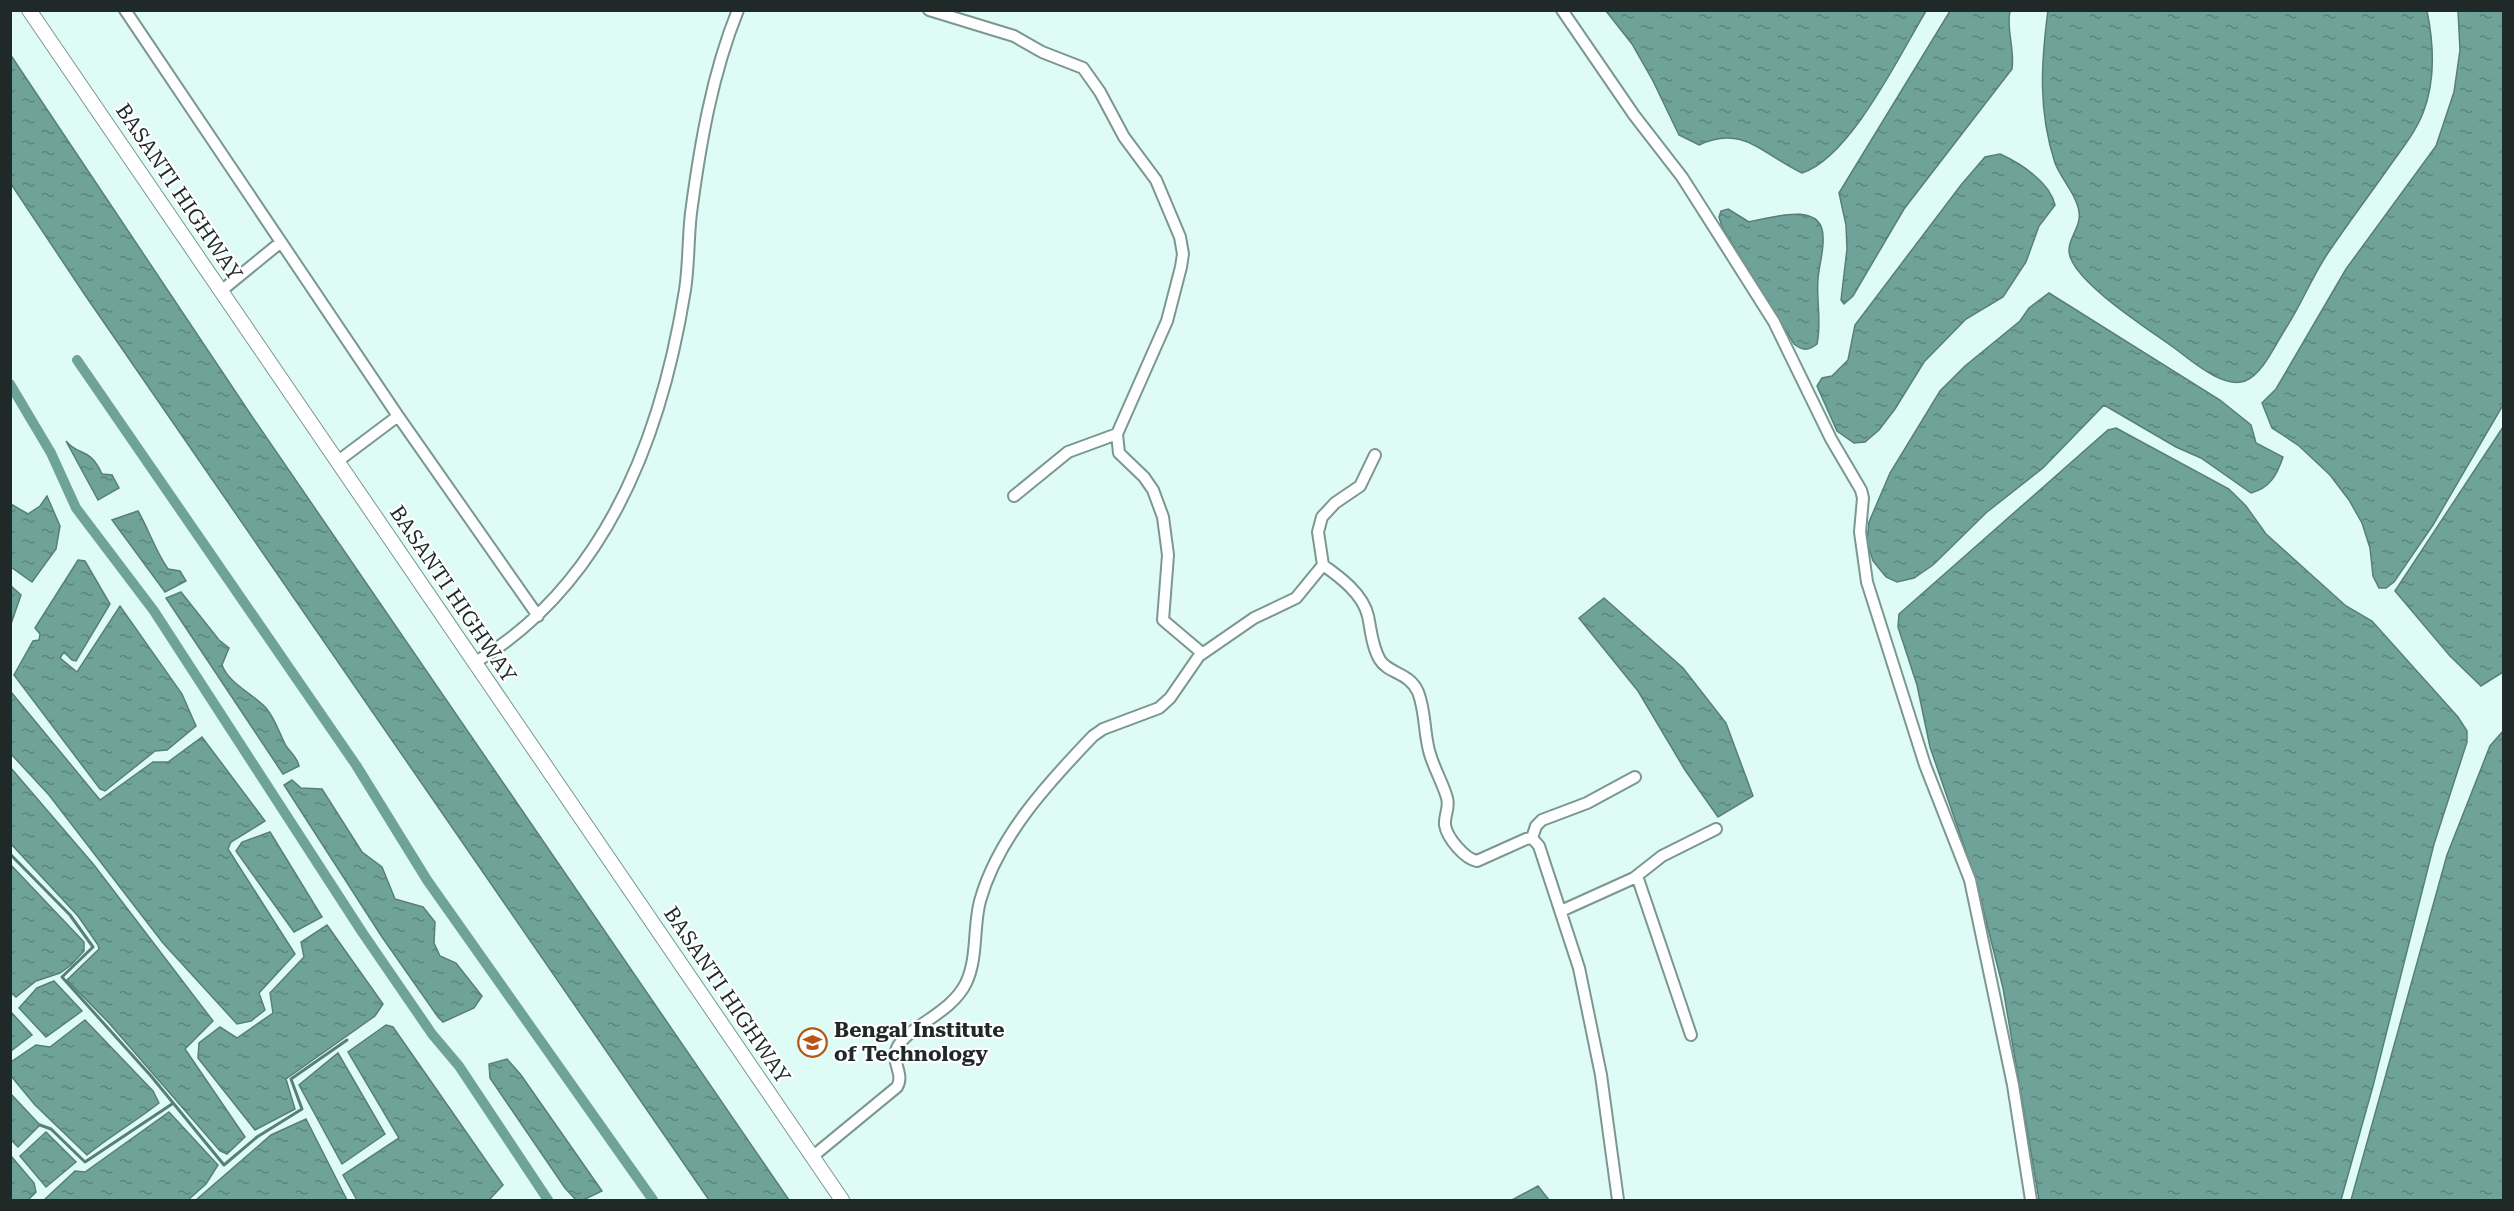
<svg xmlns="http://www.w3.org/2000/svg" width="2514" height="1211" font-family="'Roboto Serif',serif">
  <defs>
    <pattern id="water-ripples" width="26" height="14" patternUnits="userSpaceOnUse" patternTransform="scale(1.5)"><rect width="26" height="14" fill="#6fa399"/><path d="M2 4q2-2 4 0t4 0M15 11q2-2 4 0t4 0" fill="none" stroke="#5b857d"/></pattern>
  </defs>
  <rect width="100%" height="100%" fill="#defcf5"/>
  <path fill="url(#water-ripples)" stroke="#577f77" stroke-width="1.5" d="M2048 10 2427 11C2434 45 2436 80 2423 113 2415 133 2401 150 2389 167 2368 197 2346 226 2326 256 2311 279 2301 305 2286 328 2276 343 2263 374 2245 381 2224 389 2193 362 2177 350 2150 330 2083 288 2071 259 2063 242 2082 229 2079 212 2077 195 2061 179 2055 163 2038 111 2041 64 2048 10Z
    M1606 11H1926C1900 54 1851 157 1802 173 1763 155 1744 124 1699 145L1679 135 1653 81 1632 44Z
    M1950 11H2010C2006 30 2015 49 2012 69L1904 209 1853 296 1844 304 1841 300 1847 249 1846 225 1839 193Z
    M2458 11H2503V405L2433 525 2394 582 2386 588H2379L2373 576 2370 548 2362 523 2349 500 2330 475 2298 445 2272 428 2262 403 2276 389 2346 269 2436 146 2454 92 2460 50Z
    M10 54 249 412 789 1200H709L85 295 11 184Z
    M2000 154C2020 163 2050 182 2055 205L2039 226 2026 262 2003 297 1966 319 1924 362 1895 409 1879 430 1865 442 1854 443 1837 431 1817 386 1822 378 1832 376 1848 360 1855 325 1961 185 1985 157Z
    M1728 209 1749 222C1770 218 1823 200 1823 237 1824 251 1819 265 1818 279 1816 300 1822 322 1817 344 1808 351 1803 351 1794 344L1722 227 1719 217 1721 211Z
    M2049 293 2220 400 2251 425 2256 443 2283 457C2277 475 2270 488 2251 493L2201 458 2176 447 2104 405 2043 468 1987 512 1933 565 1914 578 1897 582 1886 577 1873 561 1867 542 1869 522 1890 473 1940 391 1965 366 2020 321 2029 308Z
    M2503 427V672L2481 686 2450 656 2395 591Z
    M2116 428 2229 489 2246 506 2266 534 2346 606 2372 621 2458 717 2467 731V742L2434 844 2373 1086 2341 1200H2039L2003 988 1976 881 1930 747 1917 685 1898 627 1899 614 2108 430Z
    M66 441C79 457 89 446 102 474L112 475 119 488 98 500Z
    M47 496 60 526 56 549 32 582 11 567V504L28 514 40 506Z
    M138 511C149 530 155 550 168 569L180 571 186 581 165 592 112 520Z
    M78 560 85 561 110 604 76 661 72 660 64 652 60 658 77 672 120 606 182 694 196 726 167 750 155 751 105 791 100 789 14 675 33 641 39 640 40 634 35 628Z
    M11 586 21 595 11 624Z
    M181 592 219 640 229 648 222 665C229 684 252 693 266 708 276 720 279 733 286 746 291 753 297 757 299 766L283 774 166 598Z
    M1604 598 1683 668 1726 723 1753 796 1718 817 1685 770 1638 691 1579 618Z
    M11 692 100 800 153 762H168L202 737 265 821 231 842 228 849 295 954 259 993 265 1010 251 1021 237 1024 163 943 49 795 11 754Z
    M2503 731V1200H2351L2447 855 2490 746Z
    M10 767 94 865 213 1021 185 1049 245 1137 227 1154 220 1151 109 1023 67 980 99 949 98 945 78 916 11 844Z
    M292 780 301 788 322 789 362 852 382 867 395 899 423 907 435 922 434 943 440 956 456 963 482 996 474 1008 443 1022 438 1017 382 937 284 785Z
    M270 832 322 917 294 932 236 851 242 842Z
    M10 864 84 942V951L71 965 60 973 36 981 16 997 10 992Z
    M327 925 383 1004 375 1016 286 1079 295 1109 255 1130 198 1058 199 1043 220 1027 237 1038 273 1013 270 993 304 957 301 942Z
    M54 981 82 1011 46 1037 19 1008 37 988Z
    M11 1012 32 1035 11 1051H10Z
    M85 1020 153 1091 159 1103C135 1122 110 1136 87 1155L35 1105 11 1076V1062L36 1045 50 1047Z
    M386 1025 393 1027 503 1185 489 1200H357L343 1175 399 1138 348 1052Z
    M338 1053 385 1134 342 1164 299 1085Z
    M507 1059 521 1075 602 1191 583 1200H576L565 1188 490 1078 489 1064Z
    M10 1093 40 1125 18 1147 11 1140Z
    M169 1112 218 1165 206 1184 188 1200H44L75 1171 85 1172Z
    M306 1119 347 1200H196L271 1135Z
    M46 1132 76 1162 46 1187 20 1156Z
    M11 1156 34 1183 36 1192 28 1200H11Z
    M1538 1186 1549 1200H1512Z"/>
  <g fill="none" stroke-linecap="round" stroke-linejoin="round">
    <path stroke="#577f77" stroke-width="3" d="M10 854 70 915 93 947 62 977 151 1076 224 1165 257 1137 302 1109 291 1079 347 1040
      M40 1125 51 1129 85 1162 172 1104"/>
    <path stroke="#6fa399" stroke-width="10" d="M77 360 356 765 427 880 653 1200
      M10 384 51 453 76 508 154 611 362 932 432 1034 459 1066 548 1200"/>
    <defs>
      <path id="minor" d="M125 10 398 416 538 616
        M929 10 1014 36 1042 52 1083 68 1100 92 1124 137 1156 180 1180 237 1183 254 1181 267 1167 321 1117 434 1119 453 1144 477 1153 490 1163 517 1168 555 1163 620 1202 653
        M1562 10 1634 115 1682 177 1731 254 1774 322 1831 439 1861 490 1863 498 1860 532 1867 582 1925 765 1970 880 2013 1085 2031 1200
        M221 291 281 242
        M338 461 398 416
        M1014 496 1068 452 1117 434
        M1323 565C1340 577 1363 594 1368 616 1371 630 1372 647 1380 660 1389 674 1409 672 1418 692 1425 710 1424 728 1428 746 1431 764 1442 780 1447 798 1450 808 1444 815 1445 825 1447 838 1465 859 1477 861L1526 839 1532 838 1539 846 1579 968 1601 1075 1618 1200
        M474 663C606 585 662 434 685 290 689 264 688 238 691 213 700 145 712 74 738 10
        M1532 838 1536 826 1542 820 1587 803 1635 777
        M1637 876 1691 1035
        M1561 911 1634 878 1662 856 1716 829
        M812 1157 897 1087C905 1074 890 1061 897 1048 908 1026 951 1014 966 983 978 958 973 927 980 901 998 837 1047 784 1093 736L1103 729 1159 708 1170 698 1199 656 1254 618 1296 598 1323 565 1318 532 1322 517 1335 503 1360 486 1375 455"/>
      <path id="major" d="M29 10 842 1200"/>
    </defs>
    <use href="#minor" stroke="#7c9792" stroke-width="14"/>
    <use href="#major" stroke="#7c9792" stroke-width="16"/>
    <use href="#minor" stroke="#fff" stroke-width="10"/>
    <use href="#major" stroke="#fff" stroke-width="14"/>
  </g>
  <defs>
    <symbol id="university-ring" viewBox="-11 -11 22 22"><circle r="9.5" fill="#fff" stroke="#b65514" stroke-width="1.5"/><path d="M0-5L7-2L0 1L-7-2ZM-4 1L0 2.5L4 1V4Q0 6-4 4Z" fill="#b65514"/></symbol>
  </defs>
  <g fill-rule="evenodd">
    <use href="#university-ring" x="796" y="1026" width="33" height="33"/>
  </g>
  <g text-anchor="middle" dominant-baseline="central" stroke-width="4.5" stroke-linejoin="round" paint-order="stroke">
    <g font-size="21" fill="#1f2a28" stroke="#fff">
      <text transform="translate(179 192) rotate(56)">BASANTI HIGHWAY</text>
      <text transform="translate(453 594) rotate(56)">BASANTI HIGHWAY</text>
      <text transform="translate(727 995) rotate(56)">BASANTI HIGHWAY</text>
    </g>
    <g font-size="21" font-weight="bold" fill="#1f2a28" stroke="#fff" text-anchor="start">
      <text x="834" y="1030">Bengal Institute<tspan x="834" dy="24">of Technology</tspan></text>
    </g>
  </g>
  <rect width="2514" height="1211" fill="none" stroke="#1f2a28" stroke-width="24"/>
</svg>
